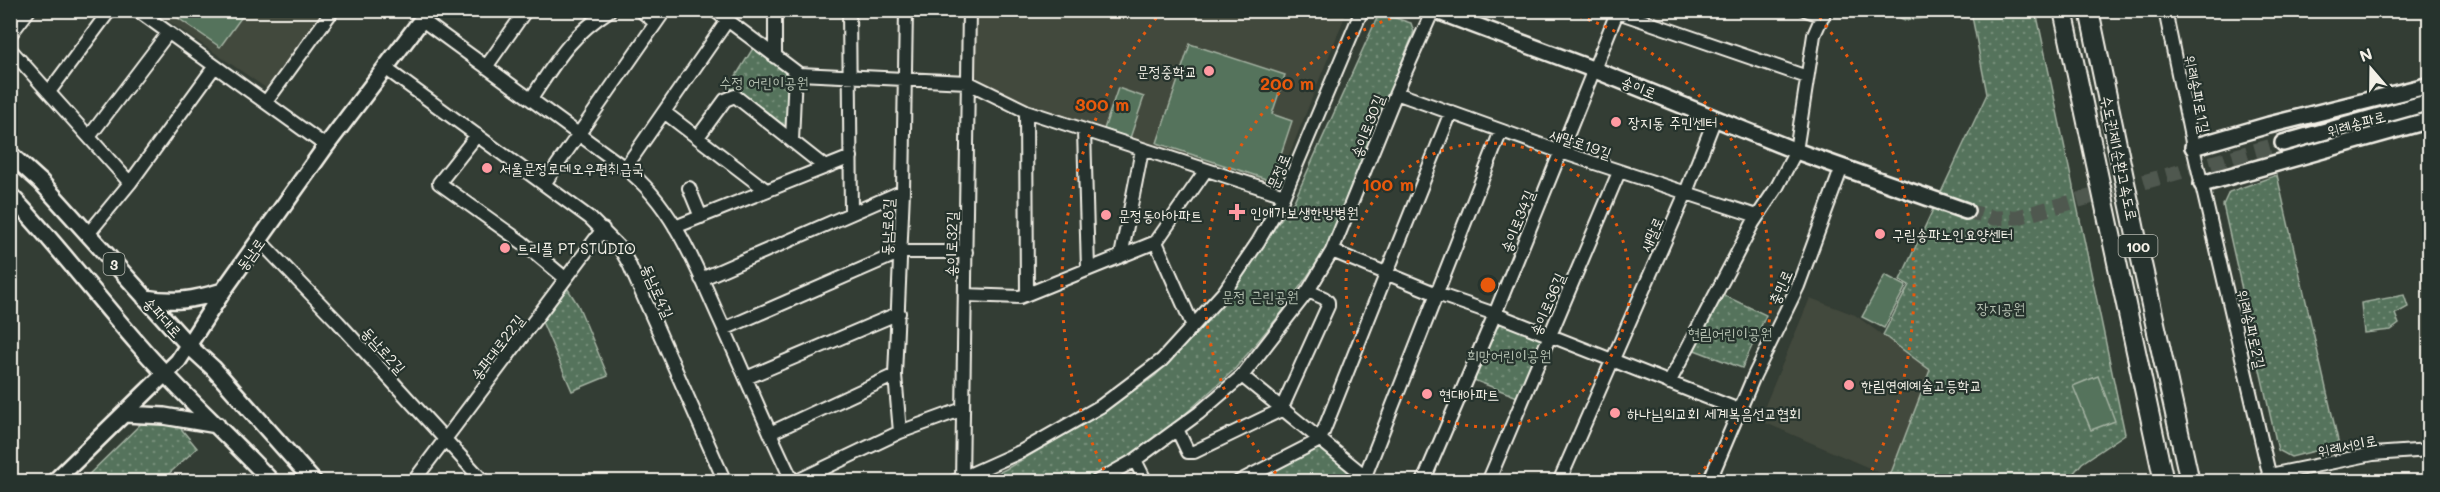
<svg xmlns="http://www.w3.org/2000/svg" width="2440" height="492" font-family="Mali,'Poor Story',sans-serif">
  <defs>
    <pattern id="grass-dots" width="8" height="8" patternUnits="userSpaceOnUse" patternTransform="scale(1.5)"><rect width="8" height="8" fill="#54735b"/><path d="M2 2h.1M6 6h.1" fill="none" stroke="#768e7a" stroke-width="1.8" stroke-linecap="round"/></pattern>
  </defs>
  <rect width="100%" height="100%" fill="#333d34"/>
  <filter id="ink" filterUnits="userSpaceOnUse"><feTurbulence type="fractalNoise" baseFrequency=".0167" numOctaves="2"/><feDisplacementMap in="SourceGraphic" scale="12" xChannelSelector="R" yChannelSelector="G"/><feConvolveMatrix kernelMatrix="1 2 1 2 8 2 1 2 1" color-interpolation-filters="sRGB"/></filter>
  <g filter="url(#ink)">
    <path fill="#43483c" d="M154 11H323L266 88Z
      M976 11H1347L1277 185 1045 113 974 79Z
      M1810 298 1855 315 1930 370 1890 477 1759 420Z"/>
    <path fill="url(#grass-dots)" stroke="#a4b2a2" stroke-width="1.5" d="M1899 11H1964L1965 14 1905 20 1900 18Z
      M1971 11H2036L2125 434 2082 463 2067 481H1888L1930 370 1883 335 1909 285 1900 280 1987 94Z
      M1383 14 1411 23 1414 32 1325 251 1282 312 1234 370 1174 424 1131 455 1084 481 980 482 1006 469 1096 417 1155 376 1196 334 1228 293 1294 201 1377 18Z
      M755 45 790 69 787 133 729 87Z
      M2277 175 2339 445 2291 457 2278 450 2223 205 2229 192Z
      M566 286 578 305 608 376 572 391 540 317Z
      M1721 294 1766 315 1742 368 1692 349Z
      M2404 295 2408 307 2395 314 2399 324 2391 330 2364 333 2361 303Z
      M1495 318 1547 337 1520 398 1469 378Z
      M168 413 197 448 161 481 81 482 150 415Z
      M1318 445 1365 482H1244Z"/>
    <path fill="#54735b" stroke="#a4b2a2" stroke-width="1.5" d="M168 11H246L220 47Z
      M1190 44 1285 75 1272 114 1292 121 1272 181 1157 143Z
      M1118 88 1144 97 1130 138 1104 129Z
      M1885 275 1906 286 1884 328 1862 317Z
      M2098 376 2115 421 2091 430 2073 386Z"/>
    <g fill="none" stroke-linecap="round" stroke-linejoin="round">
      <path stroke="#50584f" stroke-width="15" stroke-dasharray="15 8" stroke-linecap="butt" d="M1966 211 1995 218 2018 217 2283 143"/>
      <defs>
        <path id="minor" d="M137 10 326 146
          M640 10 656 23
          M714 10 799 74 967 82 1026 111 1284 195
          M775 10V57
          M849 10 851 213
          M1612 10 1807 77
          M1806 10 1823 16
          M2165 10 2193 147 2271 482
          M422 20 625 168C674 206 696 267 721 322 745 375 767 429 793 482
          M10 35 29 10
          M10 49 130 183
          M486 67 526 10
          M385 68 590 218 619 247 629 264 725 482
          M49 92 110 10
          M1396 93 1561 152 1757 216
          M531 99C557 60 569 37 610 10
          M266 102 333 10
          M1026 111 1027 294
          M664 112 766 190
          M1084 131 1088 269
          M477 135 439 183 523 243 565 278
          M89 137 168 33
          M698 137 725 100 735 96 825 167
          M792 141 795 71
          M625 168 727 21
          M544 184 665 10
          M689 188 701 217
          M675 227 851 157
          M88 234 130 183 215 66
          M260 241 338 322 484 482
          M1156 242 1193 326
          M1332 251 1437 294 1495 314 1739 410
          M1121 256 1142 150
          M701 279 903 191
          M965 295 1020 297 1156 242 1206 170
          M724 329 901 252H966
          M1242 376 1371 481
          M746 378 899 313
          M1669 383 1753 223 1777 187 1796 151 1814 35 1825 10
          M1177 429 1188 452H1194L1281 410 1328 306V302L1324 298 1308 291
          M900 432 895 375 903 191 906 10
          M770 433 895 375
          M1135 460 1146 482
          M2270 475 2373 454 2430 450
          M1365 476 1501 131
          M413 482 603 229
          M795 482 900 432 963 409
          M953 482 1022 451 1101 406 1162 360 1224 292 1258 242 1281 202 1362 10
          M962 482 969 10
          M1096 482 1135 460 1199 413 1242 376 1308 291 1332 251 1396 93 1433 10
          M1238 482 1320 440 1451 112
          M1423 482 1495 314 1618 10
          M1488 482 1619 172
          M1559 482 1685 195 1715 118
          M1709 482 1754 376 1798 286 1842 167"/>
        <path id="major" d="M1434 10 1595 70 1796 151 1966 211
          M2283 143 2430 102
          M2193 147 2269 125 2430 85
          M10 154 41 182 189 346 213 368 314 482
          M2202 184 2430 120
          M10 195C56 243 95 295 138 344 180 393 228 435 272 482
          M145 298C176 303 193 300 223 291
          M125 414 164 416 217 425
          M54 482 178 361 223 291 326 146 429 10"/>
        <path id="highway" d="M2063 10 2164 482
          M2089 10 2142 264 2190 482"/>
      </defs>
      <use href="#minor" stroke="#f4f1e8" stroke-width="16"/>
      <use href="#major" stroke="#f4f1e8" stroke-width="20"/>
      <use href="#highway" stroke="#f4f1e8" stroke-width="22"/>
      <use href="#minor" stroke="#26332d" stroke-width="12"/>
      <use href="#major" stroke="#26332d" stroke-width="15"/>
      <use href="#highway" stroke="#26332d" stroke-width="18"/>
    </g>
  </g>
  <g fill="none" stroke="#e8590c" stroke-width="3" stroke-dasharray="3 6">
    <circle cx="1488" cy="285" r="142"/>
    <path d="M1282 480A284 284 0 0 1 1414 11M1562 11A284 284 0 0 1 1694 480"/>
    <path d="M1108 478A426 426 0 0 1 1162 11M1814 11A426 426 0 0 1 1868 478"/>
  </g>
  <g fill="#ff9aa2" stroke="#26332d" stroke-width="2">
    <circle cx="1209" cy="71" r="6"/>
    <circle cx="1616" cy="122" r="6"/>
    <circle cx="487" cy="168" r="6"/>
    <path d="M1234 203h6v6h6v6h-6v6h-6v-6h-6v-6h6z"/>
    <circle cx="1106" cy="215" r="6"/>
    <circle cx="1880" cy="234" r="6"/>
    <circle cx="505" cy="248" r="6"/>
    <circle cx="1849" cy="385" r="6"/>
    <circle cx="1427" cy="394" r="6"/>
    <circle cx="1615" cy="413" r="6"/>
  </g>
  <g text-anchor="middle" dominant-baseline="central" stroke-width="4.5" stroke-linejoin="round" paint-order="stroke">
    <g fill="#26332d" stroke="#b6b8b0" stroke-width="1.5">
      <rect x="2118.5" y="235" width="39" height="22" rx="4.5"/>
      <rect x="103.5" y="253" width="21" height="22" rx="4.5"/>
    </g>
    <g font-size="14" font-weight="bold" fill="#f4f1e8">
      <text x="2138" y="246">100</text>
      <text x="114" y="264">3</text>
    </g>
    <g font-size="15" fill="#f4f1e8" stroke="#26332d" text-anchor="start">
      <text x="1197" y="71" text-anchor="end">문정중학교</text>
      <text x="1628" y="122">장지동 주민센터</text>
      <text x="499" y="168">서울문정로데오우편취급국</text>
      <text x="1250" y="212">인애가보생한방병원</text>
      <text x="1118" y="215">문정동아아파트</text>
      <text x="1892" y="234">구립송파노인요양센터</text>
      <text x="517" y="248">트리플 PT STUDIO</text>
      <text x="1861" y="385">한림연예예술고등학교</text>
      <text x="1439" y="394">현대아파트</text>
      <text x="1627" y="413">하나님의교회 세계복음선교협회</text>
    </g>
    <g font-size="15" fill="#b4bfb0" stroke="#26332d">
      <text x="764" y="82">수정 어린이공원</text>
      <text x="1260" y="296">문정 근린공원</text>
      <text x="2001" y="308">장지공원</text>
      <text x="1730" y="333">현림어린이공원</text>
      <text x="1509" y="355">희망어린이공원</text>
    </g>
    <g font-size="15" fill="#f4f1e8" stroke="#26332d">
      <text transform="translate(1639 87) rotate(22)">송이로</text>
      <text transform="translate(2198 94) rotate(79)">위례송파로1길</text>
      <text transform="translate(2356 123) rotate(-15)">위례송파로</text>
      <text transform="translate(1367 126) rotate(-69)">송이로30길</text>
      <text transform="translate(1581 143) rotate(19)">새말로19길</text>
      <text transform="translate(2120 158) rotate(78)">수도권제1순환고속도로</text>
      <text transform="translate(1278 171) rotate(-67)">문정로</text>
      <text transform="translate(1517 221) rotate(-68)">송이로34길</text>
      <text transform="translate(887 227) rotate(-88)">동남로8길</text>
      <text transform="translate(1651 234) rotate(-66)">새말로</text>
      <text transform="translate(951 244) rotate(-89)">송이로32길</text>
      <text transform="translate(250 254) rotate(-54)">동남로</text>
      <text transform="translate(1780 287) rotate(-66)">충민로</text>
      <text transform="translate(658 291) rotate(66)">동남로4길</text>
      <text transform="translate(1547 304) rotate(-67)">송이로36길</text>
      <text transform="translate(163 317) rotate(47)">송파대로</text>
      <text transform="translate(2252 329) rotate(77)">위례송파로2길</text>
      <text transform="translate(497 347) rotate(-53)">송파대로22길</text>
      <text transform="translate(384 350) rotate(48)">동남로2길</text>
      <text transform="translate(2347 445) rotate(-11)">위례서이로</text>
    </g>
  </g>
  <circle cx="1488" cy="285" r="9" fill="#e8590c" stroke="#26332d" stroke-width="3"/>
  <g font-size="18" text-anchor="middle" font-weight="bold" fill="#e8590c" stroke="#26332d" stroke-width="4.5" stroke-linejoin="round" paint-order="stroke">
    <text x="1287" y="90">200 m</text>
    <text x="1102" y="111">300 m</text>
    <text x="1388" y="191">100 m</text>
  </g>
  <rect width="2440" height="492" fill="none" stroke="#26332d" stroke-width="36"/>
  <rect x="18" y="18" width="2404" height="456" fill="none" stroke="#f4f1e8" stroke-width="2" filter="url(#ink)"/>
  <g transform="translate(2371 69) rotate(340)" stroke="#26332d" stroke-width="4.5" paint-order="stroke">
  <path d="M0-4.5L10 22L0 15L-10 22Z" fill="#f4f1e8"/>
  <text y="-9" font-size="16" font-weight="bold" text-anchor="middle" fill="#f4f1e8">N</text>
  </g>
</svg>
